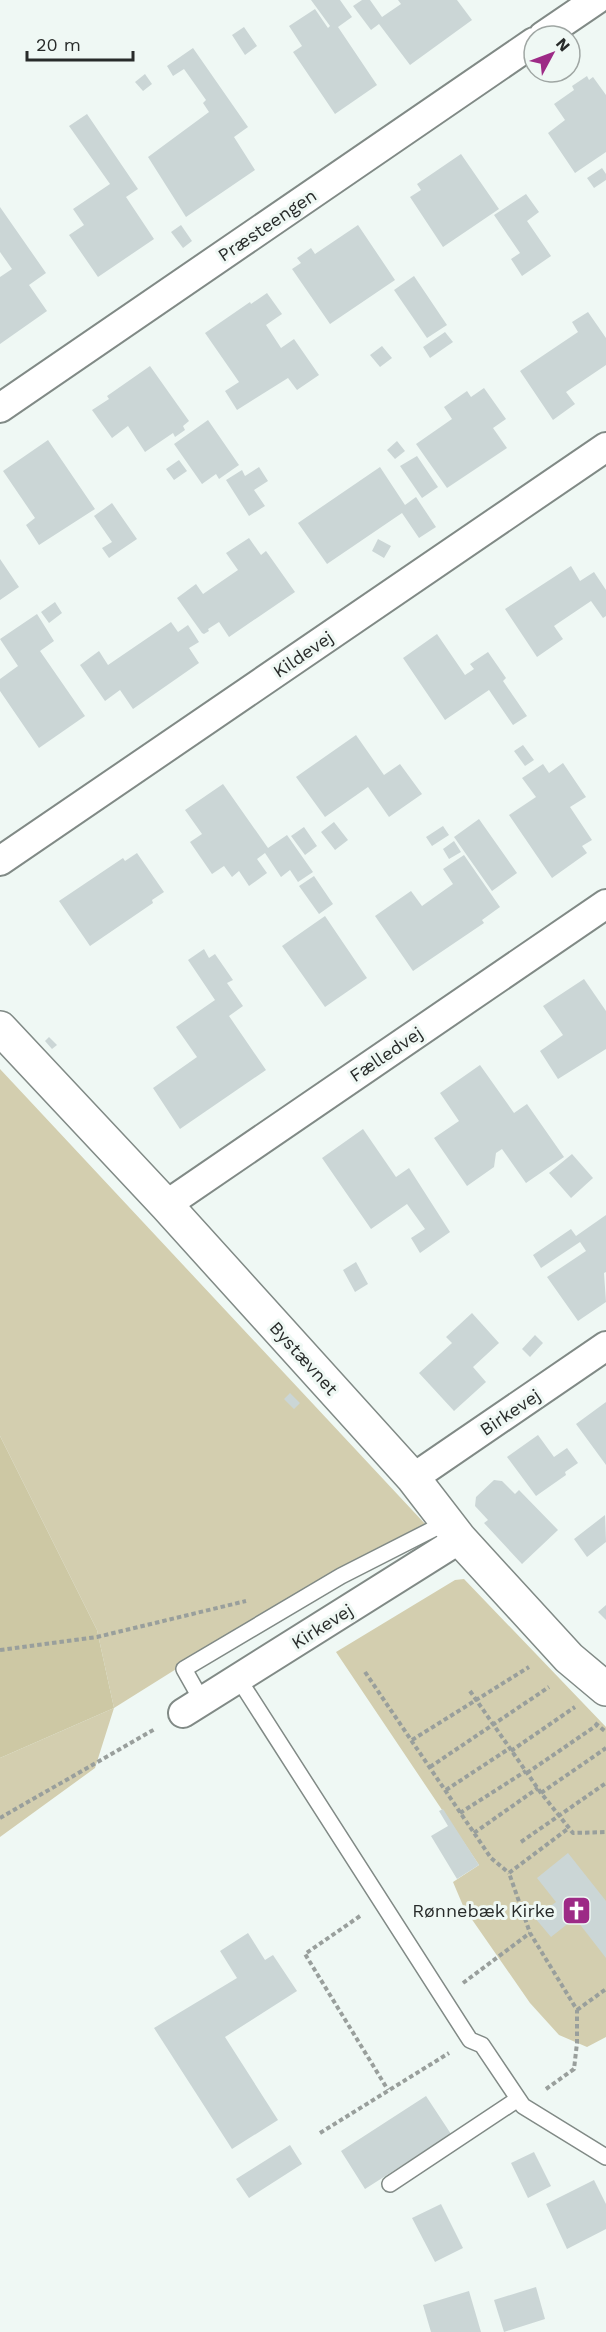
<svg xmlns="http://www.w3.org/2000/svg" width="606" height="2332" font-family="'Work Sans',sans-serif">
  <rect width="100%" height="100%" fill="#eff8f4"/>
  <path fill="#d3ceaf" d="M0 1069 427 1526 296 1594 114 1708 95 1768 0 1837V1758L114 1708 97 1630 0 1436Z
    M464 1579 606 1727V2037L587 2047 559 2035 530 2003 464 1908 453 1882 479 1865 336 1652 455 1580Z"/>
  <path fill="#cdc8a4" d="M0 1436 97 1630 114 1708 0 1758Z"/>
  <path fill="#cbd6d6" d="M311 0H340L352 17 338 27 377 85 335 114 293 52 302 46 289 26 315 9 328 28 330 26Z
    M362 0H370L382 17 401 4 398 0H457L472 20 410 65 379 24 371 30 353 6Z
    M244 27 257 46 245 55 232 35Z
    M193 48 248 127 234 137 255 170 186 217 148 157 209 112 203 103 206 100 184 69 173 76 167 66Z
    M145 74 152 84 143 91 135 82Z
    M587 76 589 80 593 77 606 95V152L575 173 548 133 565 120 554 104 574 90 572 86Z
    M87 114 138 189 126 197 154 239 98 277 69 235 84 225 73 209 110 184 69 126Z
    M461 154 499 209 443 247 410 197 421 190 417 184Z
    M602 168 606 174V180L594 188 587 178Z
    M526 194 539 212 527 221 551 256 522 276 511 259 520 253 494 215Z
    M0 207 46 273 29 285 47 311 0 344V277L12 269 0 252Z
    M181 225 192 241 183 248 171 232Z
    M358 225 395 280 330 324 292 269 301 263 297 258 311 248 315 254Z
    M414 276 447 325 427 338 394 290Z
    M267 293 282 314 266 325 281 348 294 339 319 375 297 390 288 378 237 410 225 391 239 382 205 333 250 302 251 304Z
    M588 312 606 338V365L566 392 575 404 553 420 520 371 578 332 572 322Z
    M445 332 453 342 430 358 423 347Z
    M382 346 392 358 380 367 370 355Z
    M150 366 189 421 183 426 185 430 175 437 173 433 145 452 128 426 112 438 92 410 109 399 107 396Z
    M484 388 506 419 493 428 507 448 447 488 416 444 452 419 444 407 467 391 471 397Z
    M208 420 239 465 219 479 216 474 202 484 174 444Z
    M48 440 95 509 39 545 26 525 35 518 3 471Z
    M397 441 405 451 395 459 387 450Z
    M417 456 438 487 422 498 400 466Z
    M179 460 187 471 174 480 166 469Z
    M259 467 268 481 254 490 265 506 249 516 226 480 242 470 245 476Z
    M380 467 405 505 416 497 436 527 419 538 402 513 327 564 298 523Z
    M112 503 137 539 109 558 102 548 112 542 94 516Z
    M249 538 261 555 266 551 295 592 229 637 219 622 208 629 209 631 204 634 202 633 177 598 196 584 203 594 238 570 226 553Z
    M378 539 391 546 384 558 372 551Z
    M0 559 19 587 0 600Z
    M571 566 580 581 594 572 606 590V616L603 618 591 601 554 626 563 639 537 657 505 609Z
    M55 602 62 613 49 623 41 612Z
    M37 614 54 641 40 651 85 716 39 748 0 691V679L18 666 0 639Z
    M171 622 178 632 188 625 199 642 189 648 199 663 133 709 120 690 105 701 80 665 99 651 108 665Z
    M437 634 465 675 474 669 470 664 488 652 506 678 503 681 527 716 513 725 489 690 445 720 403 658Z
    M356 735 384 775 400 764 422 794 389 817 368 787 325 817 296 777Z
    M523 745 534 760 525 766 514 751Z
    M563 763 586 797 570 807 592 840 582 846 587 853 552 878 509 815 536 797 522 778 543 764 549 773Z
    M223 784 268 848 287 835 313 872 298 882 290 870 281 877 265 853 257 859 267 873 249 886 239 871 232 877 224 866 212 874 190 842 202 834 185 810Z
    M479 819 517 873 492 891 454 837Z
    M334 822 348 840 335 850 321 832Z
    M443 826 449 835 432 846 426 837Z
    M304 827 317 846 305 855 291 836Z
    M454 841 461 852 449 859 443 849Z
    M137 853 164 892 152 900 153 903 90 946 59 901 123 858 125 861Z
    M464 855 500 907 482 920 484 923 413 971 375 916 411 891 422 906 453 884 443 869Z
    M314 876 333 904 319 914 299 886Z
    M325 916 367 978 325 1007 282 946Z
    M204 949 209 958 215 954 233 980 227 983 243 1006 229 1016 266 1070 180 1129 153 1088 197 1057 176 1027 215 1000 188 960Z
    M584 979 606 1011V1049L558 1079 540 1051 563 1035 543 1006Z
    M49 1037 57 1045 52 1049 45 1041Z
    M480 1065 514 1113 527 1104 564 1157 526 1183 502 1149 496 1153 494 1167 467 1186 434 1138 459 1121 440 1093Z
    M363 1129 396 1177 409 1168 450 1232 420 1253 411 1238 425 1229 407 1204 371 1229 322 1158Z
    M572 1154 593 1178 571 1198 549 1173Z
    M606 1215V1272L604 1273 606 1302 578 1321 547 1277 586 1251 580 1242 541 1268 533 1255 571 1229 576 1236Z
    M356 1262 368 1284 355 1292 343 1270Z
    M472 1313 499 1343 473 1367 486 1382 454 1411 419 1373 452 1343 446 1337Z
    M535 1335 543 1343 530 1357 522 1349Z
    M290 1393 300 1403 294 1409 284 1399Z
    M606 1402V1465L576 1424Z
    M538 1435 554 1457 567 1448 578 1463 565 1472 566 1475 536 1496 507 1457Z
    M494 1480 502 1481 515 1494 519 1490 558 1530 522 1564 484 1523 488 1520 475 1506 476 1497Z
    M605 1515 606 1542 587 1557 574 1539Z
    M606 1605V1620L598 1612Z
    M443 1809 479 1865 457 1879 431 1836 448 1826 439 1811Z
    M568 1853 606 1901V1958L575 1918 551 1937 535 1918 556 1902 537 1878Z
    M248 1933 265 1960 273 1955 297 1991 225 2037 278 2120 232 2149 154 2028 237 1978 220 1951Z
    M426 2096 451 2134 365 2189 341 2151Z
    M290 2145 302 2164 249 2198 236 2179Z
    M534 2152 551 2186 528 2198 511 2163Z
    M594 2180 606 2204V2229L567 2249 546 2204Z
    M441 2204 463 2248 435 2262 412 2218Z
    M536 2287 545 2319 504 2332 494 2300Z
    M469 2291 481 2332H431L423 2305Z"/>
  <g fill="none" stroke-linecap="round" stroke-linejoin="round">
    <defs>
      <path id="service" d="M238 1678 470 2040 482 2045 523 2106 606 2157
        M202 1701 184 1669 341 1576 447 1522
        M390 2184 518 2099"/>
      <path id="minor" d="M543 36 596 0
        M0 408 534 42
        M0 861 606 447
        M166 1205 606 904
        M413 1478 606 1346
        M183 1713 460 1539"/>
      <path id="tertiary" d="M0 1028 166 1205 413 1478 460 1539 569 1658 606 1689"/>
    </defs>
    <use href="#service" stroke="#818a86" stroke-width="18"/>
    <use href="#minor" stroke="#818a86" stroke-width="32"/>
    <use href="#tertiary" stroke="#818a86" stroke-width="36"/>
    <path stroke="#999f9c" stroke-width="4" stroke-dasharray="4.5 3" stroke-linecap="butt" d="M0 1650 97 1637 246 1601
      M365 1672 491 1858 509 1873
      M470 1691 541 1793 573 1833 606 1832
      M595 1723 606 1732
      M412 1740 529 1667
      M511 1751 575 1707
      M430 1767 549 1687
      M527 1773 597 1725
      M446 1790 510 1748
      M541 1793 606 1748
      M460 1813 526 1771
      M0 1818 155 1729
      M474 1833 538 1788
      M521 1842 606 1783
      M360 1916 305 1954 388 2090
      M463 1983 530 1933
      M577 2010 606 1989
      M546 2089 574 2069 577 2043V2010L530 1933 509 1873 569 1828
      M320 2133 449 2053"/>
    <use href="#service" stroke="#fff" stroke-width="15"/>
    <use href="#minor" stroke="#fff" stroke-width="28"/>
    <use href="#tertiary" stroke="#fff" stroke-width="33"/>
  </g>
  <defs>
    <symbol id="church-square" viewBox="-11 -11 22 22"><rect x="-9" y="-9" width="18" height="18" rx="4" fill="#9d2a86" stroke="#eff8f4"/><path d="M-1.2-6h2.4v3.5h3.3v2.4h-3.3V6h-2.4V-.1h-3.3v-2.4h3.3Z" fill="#fff"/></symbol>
  </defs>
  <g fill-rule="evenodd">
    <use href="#church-square" x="560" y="1894" width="33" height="33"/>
  </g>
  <g text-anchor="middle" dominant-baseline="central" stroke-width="6" stroke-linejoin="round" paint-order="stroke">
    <g font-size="18" fill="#282b2a" stroke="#eff8f4">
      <text transform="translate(267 225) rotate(-34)">Præsteengen</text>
      <text transform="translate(303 654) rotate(-34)">Kildevej</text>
      <text transform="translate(386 1054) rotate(-34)">Fælledvej</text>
      <text transform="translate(304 1358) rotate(48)">Bystævnet</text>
      <text transform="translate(510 1412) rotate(-34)">Birkevej</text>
      <text transform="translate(322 1626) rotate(-32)">Kirkevej</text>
    </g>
    <g font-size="18" fill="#282b2a" stroke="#eff8f4" text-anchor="end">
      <text x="555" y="1910">Rønnebæk Kirke</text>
    </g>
  </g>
  <g transform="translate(552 54) rotate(49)"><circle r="28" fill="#eff8f4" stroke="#9fa6a3" stroke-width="1.5"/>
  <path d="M0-4.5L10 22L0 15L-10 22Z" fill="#9d2a86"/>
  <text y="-9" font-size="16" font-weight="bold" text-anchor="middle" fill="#282b2a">N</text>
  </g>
  <path d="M27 51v9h106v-9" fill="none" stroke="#282b2a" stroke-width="3"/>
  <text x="36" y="51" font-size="18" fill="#282b2a" stroke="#eff8f4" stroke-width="4.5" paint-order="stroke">20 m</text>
</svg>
